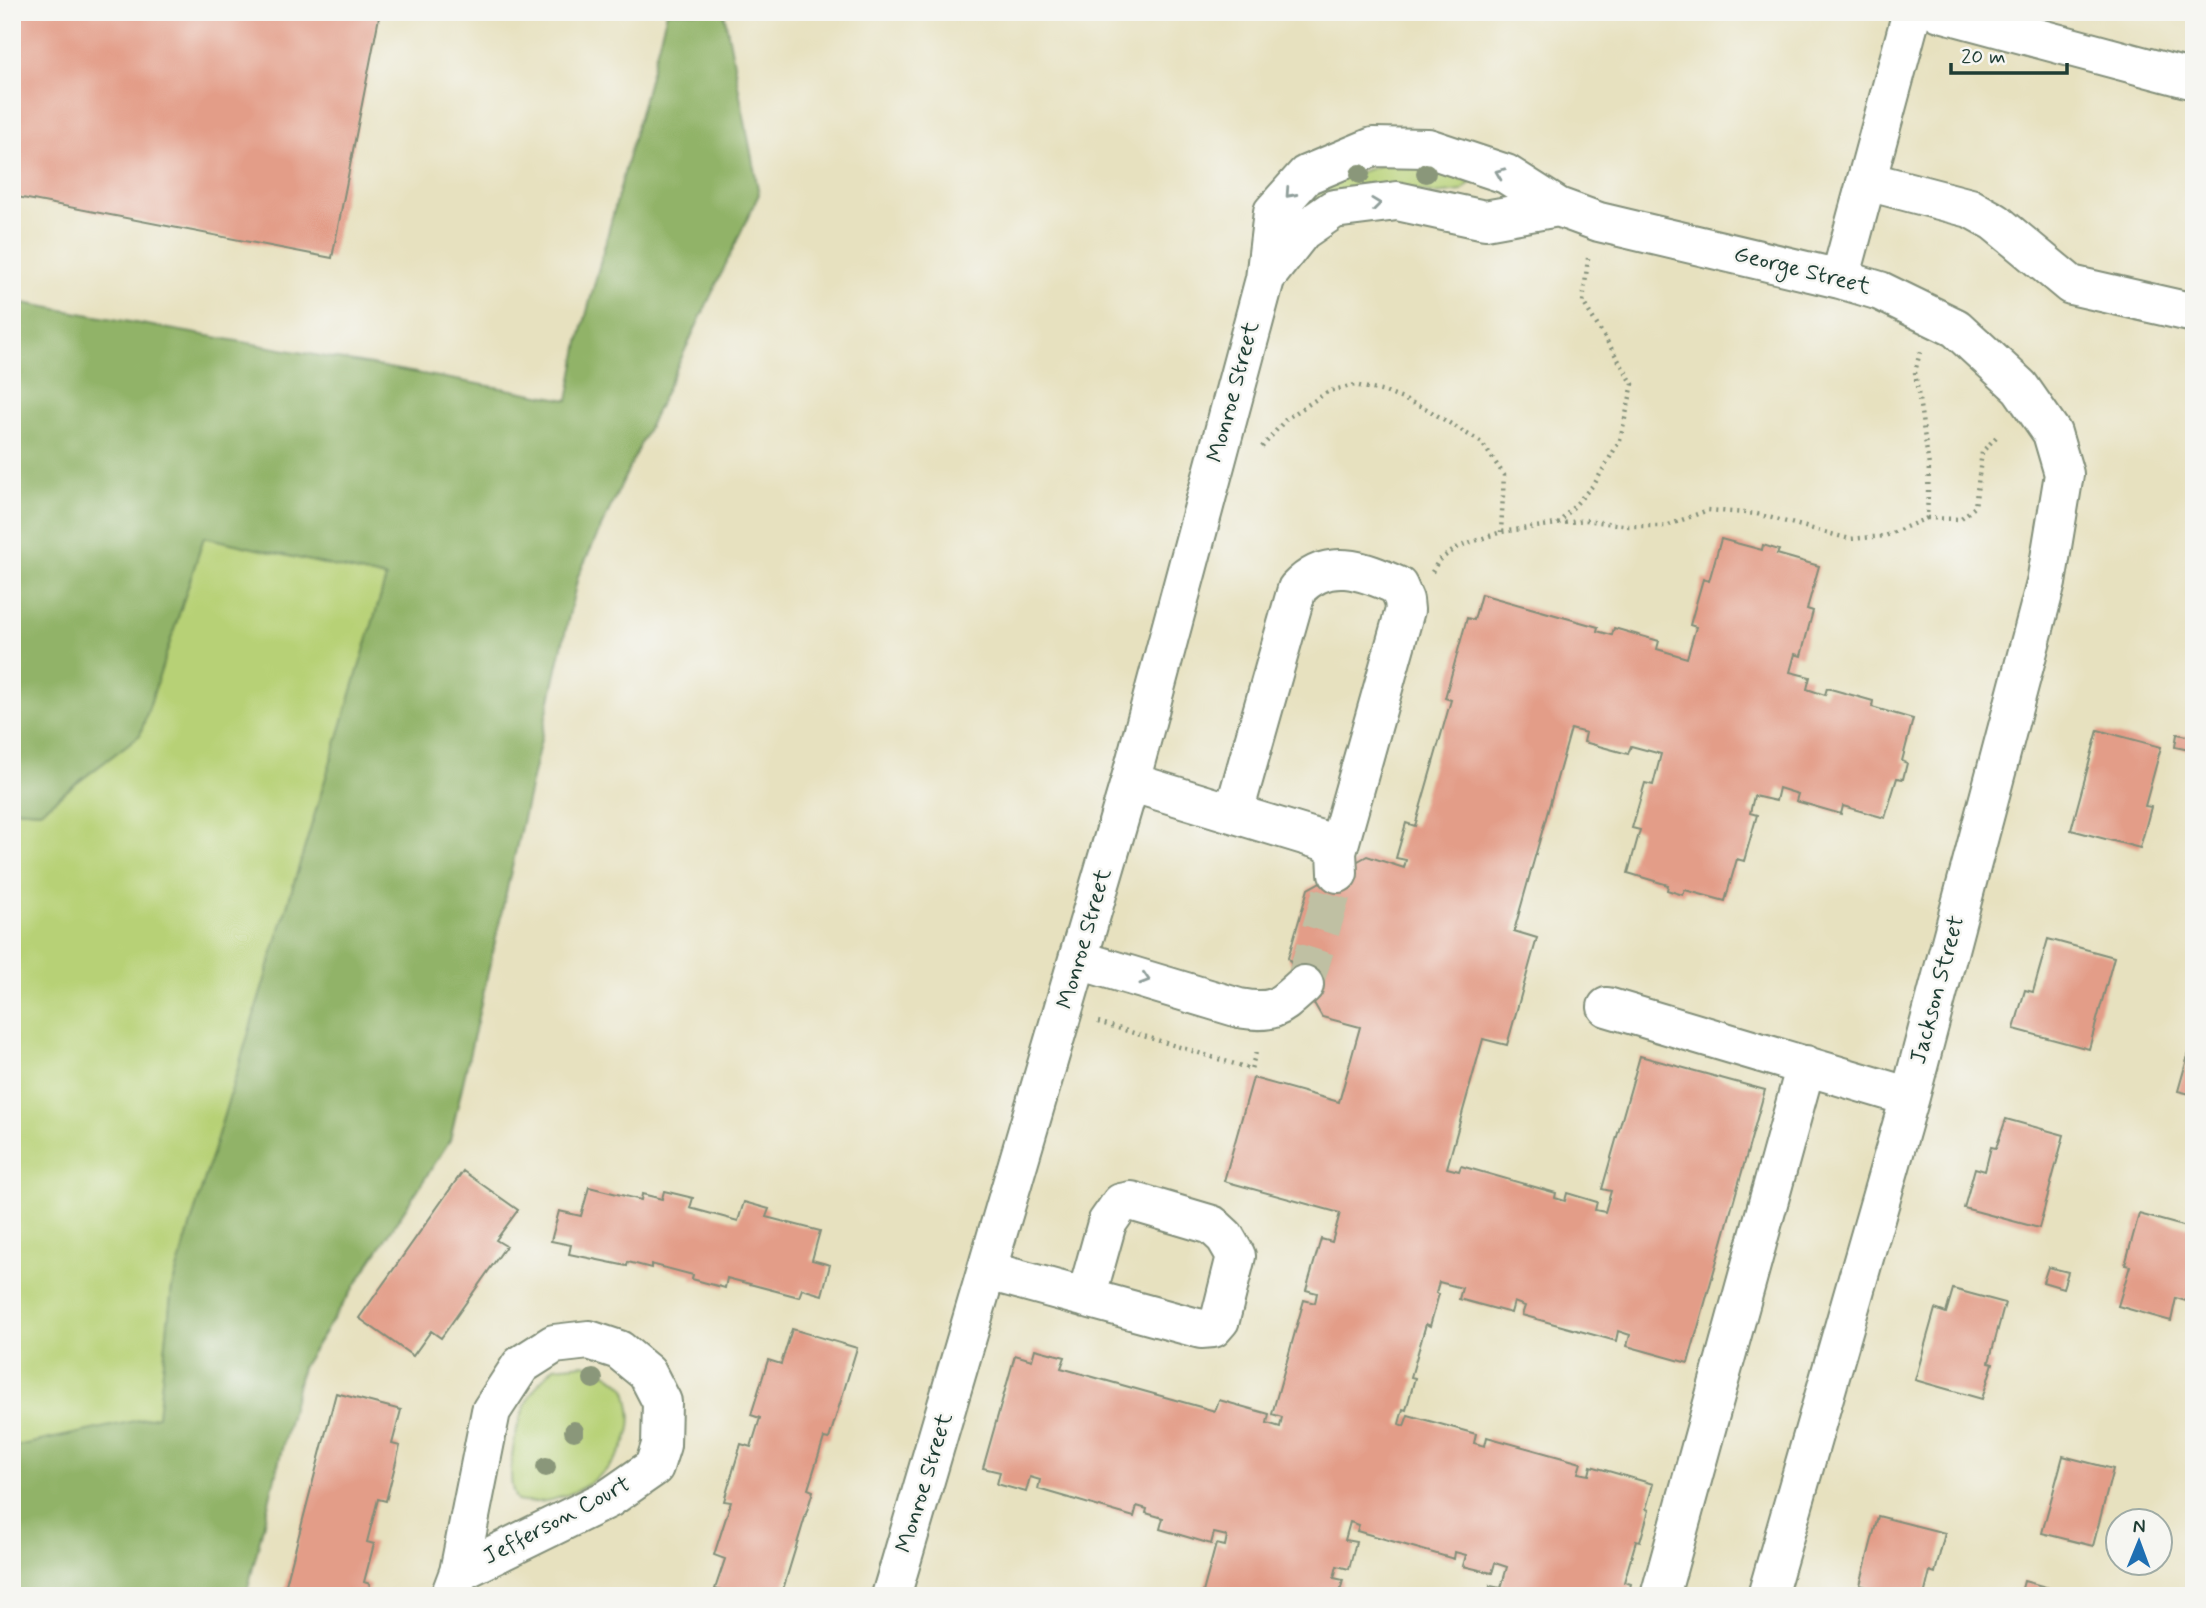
<svg xmlns="http://www.w3.org/2000/svg" width="2206" height="1608" font-family="Mynerve,sans-serif">
  <rect width="100%" height="100%" fill="#f6f6f2"/>
  <filter id="ink" filterUnits="userSpaceOnUse"><feTurbulence type="fractalNoise" baseFrequency=".0143" numOctaves="2"/><feDisplacementMap in="SourceGraphic" scale="14" xChannelSelector="R" yChannelSelector="G"/><feConvolveMatrix kernelMatrix="1 2 1 2 8 2 1 2 1" color-interpolation-filters="sRGB"/></filter>
  <filter id="wash" filterUnits="userSpaceOnUse"><feTurbulence type="fractalNoise" baseFrequency=".00686" numOctaves="4" result="noise"/><feDisplacementMap in="SourceGraphic" scale="28" xChannelSelector="R" yChannelSelector="G"/><feGaussianBlur stdDeviation="1.57" result="paint"/><feColorMatrix in="noise" values="0 0 0 0 0 0 0 0 0 0 0 0 0 0 0 0 0 1.4 0 .05"/><feComposite in="paint" operator="in"/></filter>
  <g filter="url(#wash)">
    <rect width="100%" height="100%" fill="#e7e1bf"/>
    <path fill="#b7d176" stroke="#6b8755" stroke-width="2" d="M1397 159 1471 182 1462 191 1435 194 1403 188 1362 185 1300 214 1305 192Z
      M204 537 387 578 172 1287 158 1417 12 1447V809L40 811 140 735Z
      M584 1364C599 1369 614 1375 625 1389 628 1394 629 1403 630 1409 639 1464 565 1511 517 1501 504 1481 515 1428 525 1406 532 1390 542 1379 554 1367Z"/>
    <path fill="#91b367" stroke="#58784e" stroke-width="2" d="M667 12H724L759 194 578 576 450 1140 302 1367 246 1596H12V1447L158 1416 172 1287 386 578 204 537 140 735 40 811 12 809V301L568 400 579 342Z"/>
    <g id="blocks">
      <path fill="#e39d88" d="M12 12H380L332 258 12 196Z
        M1721 539 1762 550 1763 545 1779 550 1777 554 1819 566 1807 609 1813 611 1801 656 1795 654 1790 672 1810 677 1807 689 1825 695 1827 688 1873 701 1872 707 1913 719 1902 761 1907 763 1903 779 1897 778 1885 818 1843 806 1841 814 1796 801 1798 794 1779 788 1776 801 1754 796 1750 813 1757 815 1744 861 1737 859 1725 901 1685 890 1683 895 1667 890 1668 885 1628 873 1640 830 1632 828 1645 783 1653 785 1661 754 1631 746 1628 754 1584 742 1586 733 1571 729 1514 931 1537 938 1507 1045 1483 1039 1447 1168 1459 1171 1461 1166 1556 1193 1555 1198 1565 1201 1567 1193 1597 1202 1595 1210 1605 1212 1611 1191 1602 1189 1640 1056 1765 1090 1688 1363 1627 1346 1630 1335 1618 1331 1616 1341 1522 1315 1525 1306 1514 1302 1511 1313 1459 1299 1462 1288 1439 1282 1436 1293 1439 1294 1430 1326 1426 1324 1411 1377 1415 1378 1406 1410 1403 1409 1399 1424 1404 1426 1408 1415 1476 1434 1474 1443 1485 1446 1487 1437 1581 1463 1578 1473 1589 1475 1591 1466 1653 1484 1646 1509 1649 1510 1640 1542 1636 1541 1624 1582 1631 1584 1628 1596H1488L1490 1586 1501 1588 1507 1567 1495 1563 1492 1573 1463 1566 1466 1555 1455 1552 1454 1559 1357 1531 1359 1525 1350 1522 1345 1540 1356 1542 1349 1569 1337 1566 1334 1578 1343 1580 1339 1596H1202L1216 1544 1225 1546 1227 1536 1214 1533 1211 1544 1160 1529 1163 1518 1146 1513 1147 1509 1137 1506 1134 1517 1038 1489 1040 1480 1030 1477 1026 1492 997 1484 1000 1472 983 1468 1015 1355 1032 1360 1035 1349 1065 1357 1061 1368 1215 1411 1219 1400 1269 1414 1267 1423 1280 1427 1282 1417 1272 1414 1304 1300 1315 1303 1317 1293 1306 1290 1321 1239 1332 1242 1340 1213 1224 1181 1253 1078 1339 1102 1360 1027 1322 1017 1288 958 1308 889 1367 856 1404 868 1406 860 1396 858 1406 823 1415 826 1451 700 1445 698 1467 618 1474 620 1481 594 1598 627 1597 631 1612 635 1614 628 1659 641 1657 649 1687 658 1696 627 1690 625 1703 579 1709 581Z
        M2098 730 2161 747 2145 806 2151 807 2140 848 2071 830Z
        M2177 734 2194 737V751L2175 747Z
        M2048 939 2114 957 2089 1049 2014 1029 2025 990 2033 992Z
        M2193 1038 2194 1039V1095L2178 1091Z
        M2006 1119 2064 1135 2039 1228 1964 1208 1975 1168 1985 1171 1991 1147 1996 1148Z
        M463 1171 518 1210 496 1240 506 1246 441 1338 431 1331 413 1356 359 1318Z
        M589 1187 641 1200 642 1194 662 1199 664 1191 693 1198 690 1208 738 1221 744 1202 769 1209 766 1217 820 1231 812 1260 830 1265 822 1295 802 1289 799 1297 727 1278 725 1288 692 1279 693 1275 651 1264V1268L628 1262 627 1266 569 1254 571 1245 551 1241 559 1211 581 1216Z
        M2139 1214 2194 1229V1275L2186 1301 2176 1298 2171 1321 2118 1306 2130 1266 2125 1265Z
        M2048 1267 2068 1272 2063 1288 2043 1282Z
        M1953 1289 2005 1303 1989 1362 1993 1363 1982 1399 1915 1380 1935 1309 1946 1313Z
        M792 1329 857 1348 829 1439 824 1438 808 1489 813 1491 781 1596H739L715 1589 725 1559 714 1555 731 1502 724 1501 741 1444 751 1447 760 1418 751 1415 768 1360 781 1364Z
        M336 1393 401 1410 392 1444 400 1446 386 1501 378 1499 367 1542 374 1544 364 1582 370 1584 367 1596H283Z
        M2063 1456 2113 1469 2093 1546 2042 1533Z
        M1878 1516 1945 1533 1935 1573 1930 1571 1924 1596H1868L1870 1588 1860 1585Z
        M2024 1581 2075 1595V1596H2020Z"/>
    </g>
  </g>
  <g filter="url(#ink)">
    <use href="#blocks" fill-opacity="0" stroke="#838f7a" stroke-width="2"/>
    <g fill="none" stroke-linecap="round" stroke-linejoin="round">
      <path stroke="#bfc0a3" stroke-width="38" stroke-dasharray="38 19" stroke-linecap="butt" d="M1304 985 1338 873"/>
      <defs>
        <path id="minor" d="M1940 12 2194 80
          M1867 181 1970 208 1995 222 2071 285 2194 313
          M1266 277 1302 231 1334 209 1397 201 1485 220 1558 207
          M1840 279 1912 12
          M1130 782 1324 841 1337 852 1338 873
          M1234 812 1297 589C1327 556 1363 570 1398 586L1404 600 1405 610 1337 852
          M1079 960 1239 1008C1275 1014 1278 1008 1304 985
          M1607 1007 1910 1097
          M988 1271 1201 1329 1213 1328 1220 1320 1236 1256 1225 1237 1212 1225 1131 1201 1121 1203 1107 1223 1086 1298
          M450 1596 459 1572 491 1411 521 1365 554 1344 589 1340 619 1350 647 1373 662 1402 661 1445 654 1467 608 1499 459 1572
          M891 1596 1130 782 1265 279 1273 212 1306 175 1373 147 1428 148 1506 174 1558 207 1599 222 1840 279 1880 291 1956 328 2020 387 2052 433 2064 474 2046 583 1910 1097 1767 1596
          M1660 1596 1806 1065"/>
      </defs>
      <use href="#minor" stroke="#838f7a" stroke-width="42"/>
      <path stroke="#838f7a" stroke-width="4.5" stroke-dasharray="2 5" stroke-linecap="butt" d="M1262 447 1286 419 1329 391 1355 385 1385 392 1425 408 1482 443 1504 475 1501 532
        M1927 518 1960 519 1975 507 1982 452 1999 434
        M1558 524 1595 483 1620 440 1633 384 1583 302 1588 258
        M1432 572 1439 560 1460 546 1501 532 1585 520 1629 526H1666L1708 510 1757 514 1850 539 1885 536 1927 518 1929 466 1915 372 1920 352
        M1098 1022 1251 1069 1257 1049"/>
      <use href="#minor" stroke="#fff" stroke-width="38"/>
    </g>
    <g fill="#8a977a">
      <circle cx="1426" cy="173" r="10"/>
      <circle cx="1360" cy="174" r="10"/>
      <circle cx="593" cy="1379" r="10"/>
      <circle cx="574" cy="1431" r="10"/>
      <circle cx="546" cy="1467" r="10"/>
    </g>
    <defs><path id="oneway-chevron" d="M-2-3.5L2.5 0L-2 3.5" fill="none" stroke-width="1.6" stroke-linecap="round" stroke-linejoin="round" transform="scale(1.75)"/></defs>
    <g stroke="#8f9e9a">
      <use href="#oneway-chevron" transform="translate(1500 173) rotate(-158)"/>
      <use href="#oneway-chevron" transform="translate(1290 193) rotate(132)"/>
      <use href="#oneway-chevron" transform="translate(1376 204) rotate(-7)"/>
      <use href="#oneway-chevron" transform="translate(1145 979) rotate(17)"/>
    </g>
  </g>
  <g text-anchor="middle" dominant-baseline="central" stroke-width="5" stroke-linejoin="round" paint-order="stroke">
    <g font-size="23" fill="#1f3d34" stroke="#f6f6f2">
      <text transform="translate(1802 271) rotate(14)">George Street</text>
      <text transform="translate(1234 392) rotate(-75)">Monroe Street</text>
      <text transform="translate(1085 939) rotate(-74)">Monroe Street</text>
      <text transform="translate(1938 990) rotate(-75)">Jackson Street</text>
      <text transform="translate(925 1483) rotate(-73)">Monroe Street</text>
      <text transform="translate(557 1521) rotate(-28)">Jefferson Court</text>
    </g>
  </g>
  <rect width="2206" height="1608" fill="none" stroke="#f6f6f2" stroke-width="42"/>
  <g transform="translate(2139 1542) rotate(1)"><circle r="33" fill="#f6f6f2" stroke="#a0aca6" stroke-width="2"/>
  <path d="M0-5L12 26L0 18L-12 26Z" fill="#1f6fb2"/>
  <text y="-10" font-size="19" font-weight="bold" text-anchor="middle" fill="#1f3d34">N</text>
  </g>
  <path d="M1951 63v10h116v-10" fill="none" stroke="#1f3d34" stroke-width="3.5"/>
  <text x="1961" y="63" font-size="21" fill="#1f3d34" stroke="#f6f6f2" stroke-width="5" paint-order="stroke">20 m</text>
</svg>
